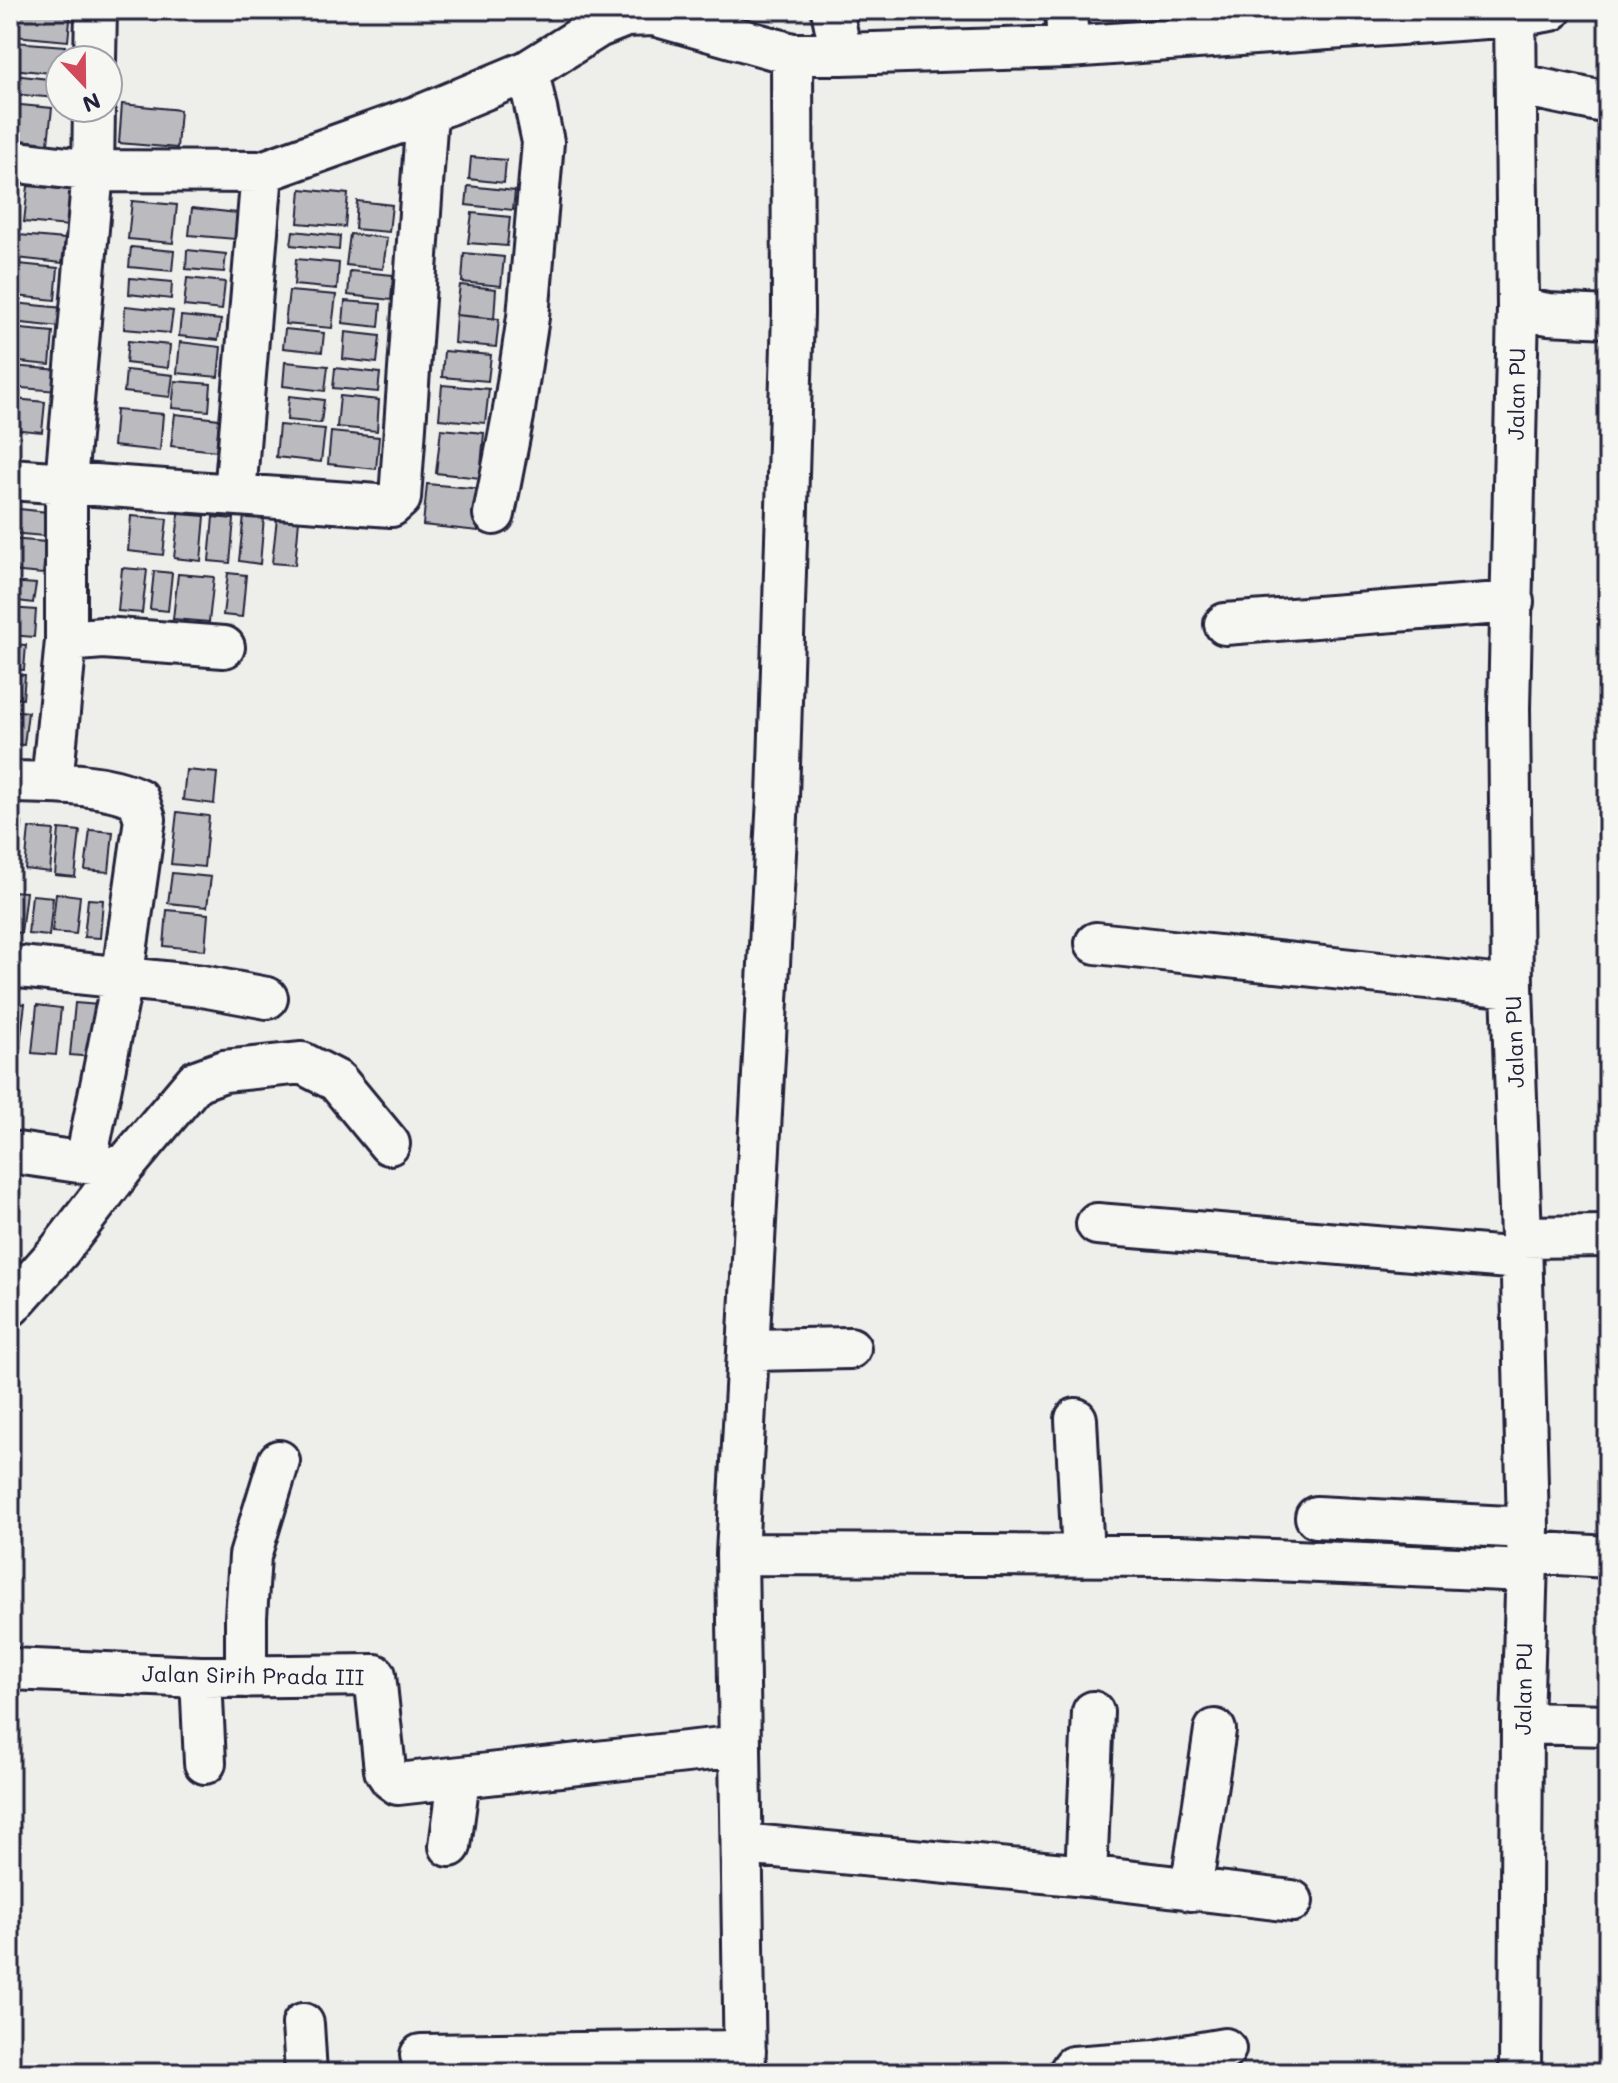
<svg xmlns="http://www.w3.org/2000/svg" width="1618" height="2083" font-family="Mali,sans-serif">
  <rect width="100%" height="100%" fill="#eeeeeb"/>
  <filter id="ink" filterUnits="userSpaceOnUse"><feTurbulence type="fractalNoise" baseFrequency=".0125" numOctaves="2"/><feDisplacementMap in="SourceGraphic" scale="16" xChannelSelector="R" yChannelSelector="G"/><feConvolveMatrix kernelMatrix="1 2 1 2 8 2 1 2 1" color-interpolation-filters="sRGB"/></filter>
  <g filter="url(#ink)">
    <path fill="#bbbbbf" stroke="#22223b" stroke-width="2" d="M17 10H71L68 41 15 36Z
      M14 42 65 46 64 60H60V74L12 69Z
      M13 75 57 80 56 98 12 94Z
      M10 104 52 108 48 143 10 139Z
      M122 104 180 110 177 148 119 143Z
      M471 157 506 160 504 183 469 179Z
      M28 186 73 190 69 226 24 222Z
      M468 186 515 191 513 210 466 205Z
      M301 189 348 194 345 227 298 223Z
      M132 201 177 205 173 243 128 239Z
      M357 201 392 205 389 232 355 229Z
      M192 208 237 213 235 239 189 235Z
      M472 213 510 217 507 246 468 243Z
      M293 231 340 236 339 250 291 245Z
      M350 234 387 238 383 269 346 265Z
      M19 235 65 239 62 263 17 258Z
      M131 247 174 251 172 271 129 267Z
      M187 250 226 254 224 272 186 269Z
      M464 253 504 257 501 286 462 282Z
      M296 259 339 263 337 289 294 285Z
      M19 264 58 268 55 300 16 296Z
      M350 271 393 275 391 300 348 295Z
      M130 278 172 282 171 299 129 294Z
      M187 278 225 282 222 310 184 306Z
      M460 285 496 289 494 319 456 315Z
      M289 291 336 295 332 328 285 324Z
      M345 301 381 304 379 327 343 323Z
      M14 303 63 308 60 327 12 322Z
      M125 306 173 311 170 333 124 329Z
      M456 315 499 319 496 347 454 343Z
      M181 316 221 320 218 340 179 336Z
      M10 328 53 332 50 365 10 361Z
      M285 329 324 333 322 352 283 348Z
      M345 332 380 336 377 363 343 359Z
      M128 341 170 345 168 368 126 363Z
      M180 342 221 347 218 377 177 373Z
      M444 351 491 355 488 381 442 377Z
      M285 362 328 366 325 391 283 386Z
      M12 366 60 370 58 391 10 387Z
      M335 368 380 373 378 392 333 388Z
      M126 370 173 375 170 397 124 392Z
      M175 381 211 384 209 411 172 408Z
      M442 385 489 389 485 423 439 419Z
      M289 396 324 400 321 423 287 420Z
      M340 396 379 400 377 431 337 427Z
      M14 399 45 402 42 432 11 429Z
      M116 410 163 414 160 451 113 446Z
      M175 414 219 419 216 451 171 446Z
      M279 425 325 429 321 462 276 457Z
      M441 429 484 433 480 478 436 473Z
      M331 432 379 437 376 469 328 464Z
      M427 484 482 489 478 531 423 525Z
      M10 508 47 512 44 536 10 533Z
      M179 514 205 516 201 561 174 558Z
      M244 515 264 517 260 564 239 561Z
      M131 516 167 519 163 555 128 551Z
      M213 517 234 519 230 563 209 561Z
      M277 518 299 520 295 565 272 563Z
      M10 539 46 542 43 574 10 571Z
      M122 568 147 570 142 613 118 611Z
      M154 571 172 573 168 611 150 609Z
      M228 573 246 575 242 617 223 615Z
      M178 574 214 577 209 622 173 619Z
      M10 582 36 584 33 603 10 600Z
      M10 608 36 610 34 637 10 635Z
      M10 644 26 645 24 670 10 669Z
      M10 674 25 675 23 699 10 698Z
      M10 710 28 712 24 745 10 744Z
      M186 770 217 773 214 804 183 800Z
      M177 812 209 816 204 867 171 864Z
      M10 821 22 823 17 868H10Z
      M29 828 54 830 50 872 25 869Z
      M59 829 80 831 75 877 55 875Z
      M90 830 113 832 109 872 85 870Z
      M172 873 211 877 207 907 168 903Z
      M10 891 26 892 21 933 10 932Z
      M56 893 80 896 76 934 52 932Z
      M32 895 53 897 49 936 28 934Z
      M88 899 103 900 100 938 84 937Z
      M167 910 208 914 205 950 164 946Z
      M10 1003 25 1004 20 1043 10 1042Z
      M75 1003 99 1005 93 1057 70 1055Z
      M37 1005 61 1008 56 1055 32 1053Z"/>
    <g fill="none" stroke-linecap="round" stroke-linejoin="round">
      <defs>
        <path id="minor" d="M832 10 841 54
          M1066 10 1068 47
          M1515 10 1518 308 1509 708 1512 987 1521 1237 1528 1528 1522 1723 1520 2073
          M95 60 96 10
          M1516 84 1608 103
          M10 161 93 171 262 172 427 113 528 71 598 27 626 16 654 15 792 54H841L1068 47 1515 16 1551 10
          M1518 308 1548 314 1608 317
          M10 479 391 506 400 498 427 113
          M235 494 262 172
          M494 514 513 416 528 317 543 142 528 71
          M1225 624 1513 602
          M66 641 103 638 224 647
          M10 782C49 783 103 782 138 799L145 819 122 980 86 1161
          M52 783 66 641V482L93 171 94 108
          M1096 943 1512 987
          M10 966 202 986 267 998
          M10 1152 113 1167
          M1097 1224 1521 1259
          M1521 1237 1608 1236
          M10 1306 59 1251 122 1169 196 1081 224 1071 302 1063 337 1081 389 1144
          M748 1350 850 1348
          M1076 1419 1083 1556
          M1316 1517 1528 1528
          M1527 1552 1608 1557
          M737 1554 1178 1556 1527 1571
          M10 1669 201 1677 375 1675 385 1770 391 1779 398 1784 740 1746
          M201 1677 205 1763
          M246 1677V1617L250 1556 279 1461
          M1522 1723 1608 1725
          M742 1844 1086 1876 1292 1901
          M450 1846 459 1779
          M1086 1876 1093 1712
          M1191 1890 1215 1730
          M303 2024 306 2073
          M421 2055 745 2051
          M1155 2061 1225 2049
          M745 2073 737 1554 778 798 793 313 792 54
          M1069 2073 1073 2067 1155 2061 1156 2073"/>
      </defs>
      <use href="#minor" stroke="#22223b" stroke-width="46"/>
      <use href="#minor" stroke="#f6f6f2" stroke-width="40"/>
    </g>
  </g>
  <g text-anchor="middle" dominant-baseline="central" stroke-width="6" stroke-linejoin="round" paint-order="stroke">
    <g font-size="22" fill="#22223b" stroke="#f6f6f2">
      <text transform="translate(1516 394) rotate(-89)">Jalan PU</text>
      <text transform="translate(1514 1042) rotate(-92)">Jalan PU</text>
      <text transform="translate(253 1675) rotate(1)">Jalan Sirih Prada III</text>
      <text transform="translate(1523 1689) rotate(-89)">Jalan PU</text>
    </g>
  </g>
  <rect width="1618" height="2083" fill="none" stroke="#f6f6f2" stroke-width="40"/>
  <rect x="20" y="20" width="1578" height="2043" fill="none" stroke="#22223b" stroke-width="3" filter="url(#ink)"/>
  <g transform="translate(84 84) rotate(158)"><circle r="38" fill="#f6f6f2" stroke="#a1a1a9" stroke-width="2"/>
  <path d="M0-6L14 30L0 20L-14 30Z" fill="#d1495b"/>
  <text y="-12" font-size="22" font-weight="bold" text-anchor="middle" fill="#22223b">N</text>
  </g>
</svg>
